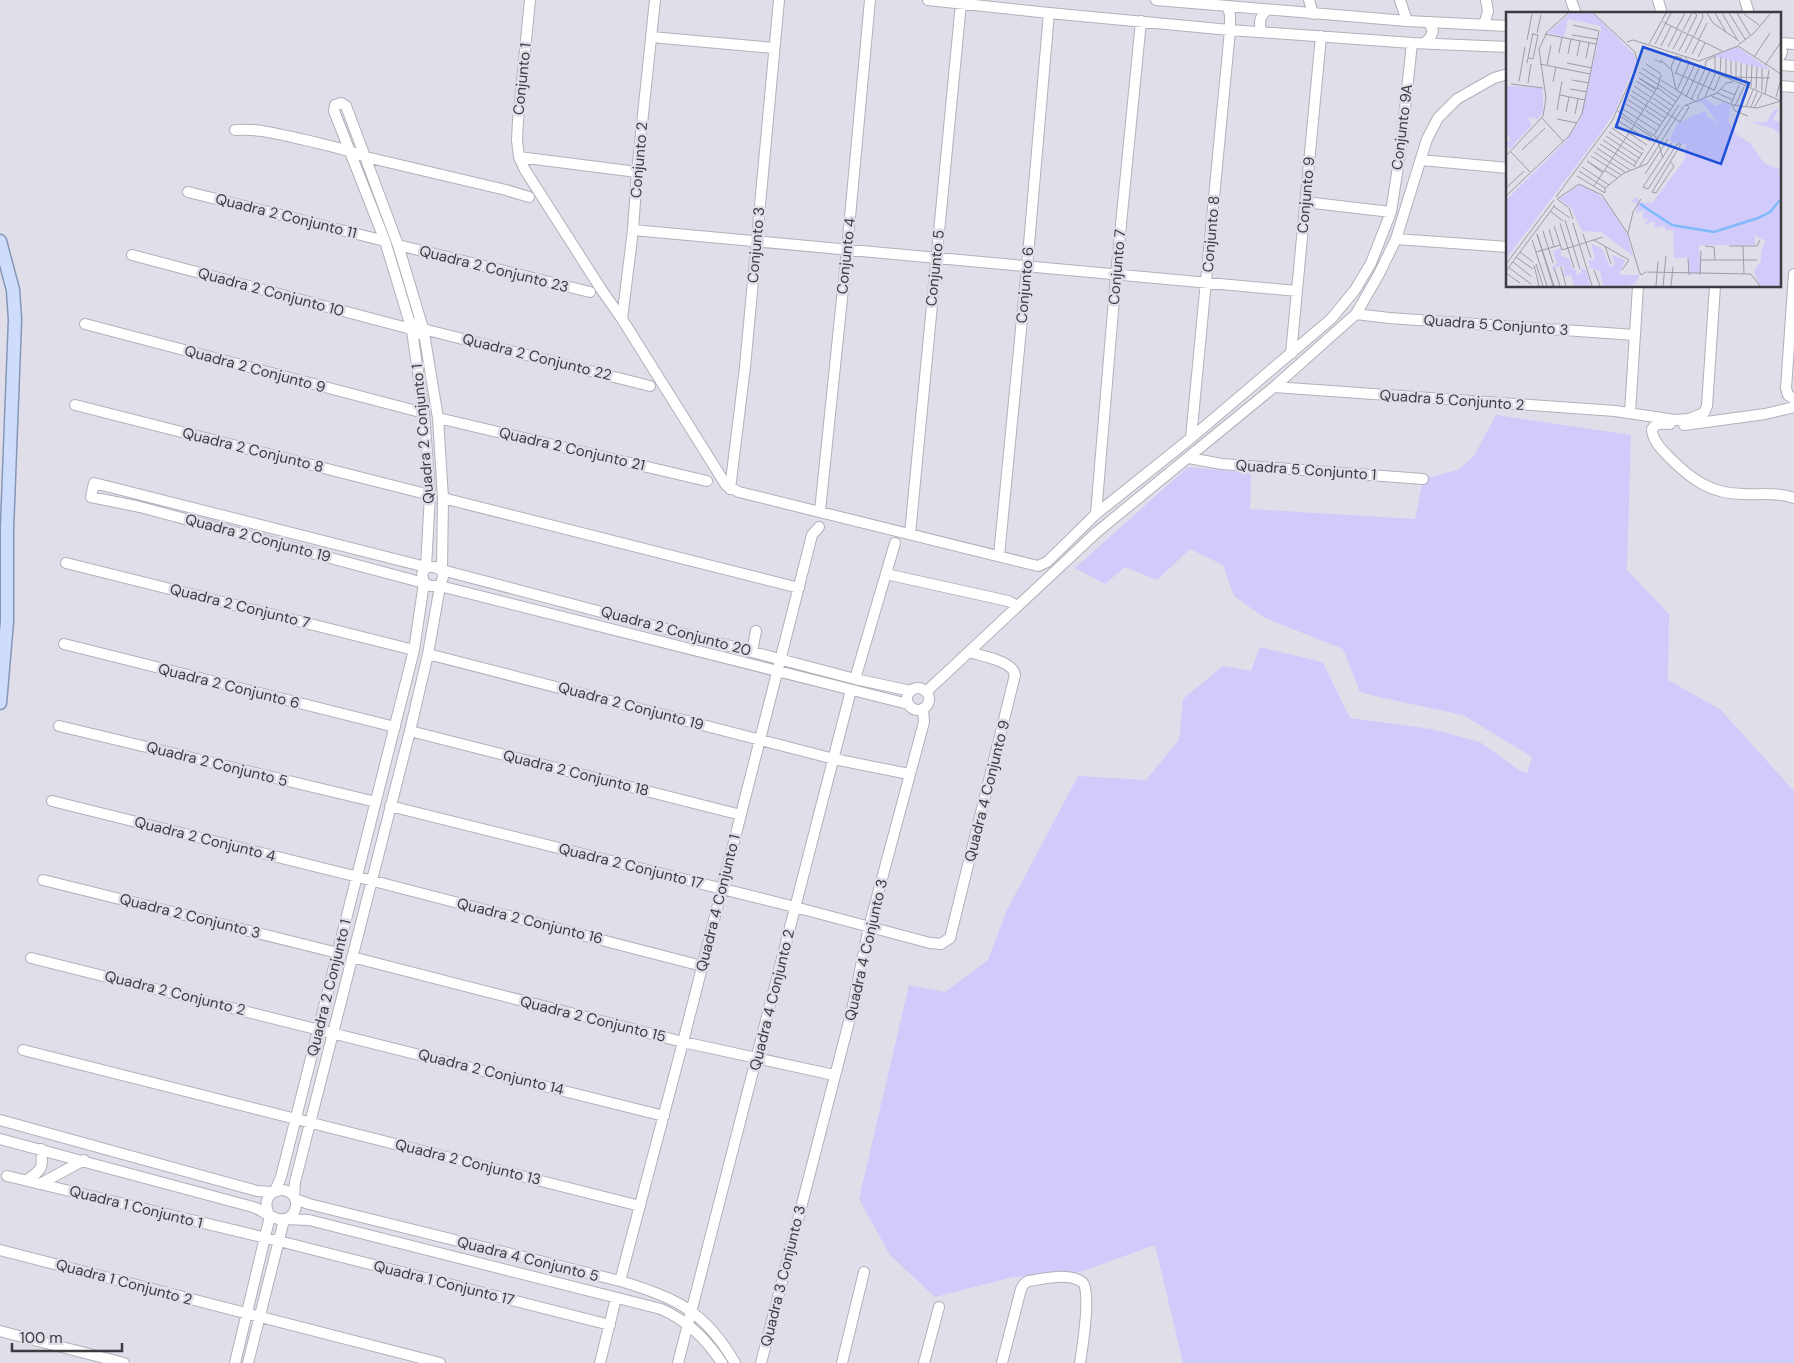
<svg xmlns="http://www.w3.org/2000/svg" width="1794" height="1363" font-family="'DM Sans',sans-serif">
  <rect width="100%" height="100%" fill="#dfdee9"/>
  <path fill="#d1cbfb" d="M1496 415 1631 435 1627 570 1669 614 1668 680 1721 710 1794 791V1363H1183L1155 1245 1080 1272 1013 1277 935 1297 890 1255 859 1199 909 985 945 992 988 960 1007 910 1078 776 1146 780 1179 740 1183 699 1223 666 1251 671 1260 647 1314 660 1323 663 1350 718 1431 729 1480 742 1519 770 1527 773 1532 757 1463 715 1383 698 1360 692 1343 649 1265 618 1234 596 1223 565 1190 549 1157 580 1125 567 1105 584 1075 568 1188 467 1251 473 1250 509 1415 519 1423 479 1458 470 1474 456Z"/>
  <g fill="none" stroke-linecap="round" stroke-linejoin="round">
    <defs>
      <path id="minor" d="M530 0 518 121 517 140 519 157 525 170 601 289 622 319 726 485 739 492 1038 566 1047 562 1096 514 1191 438 1331 319 1355 290 1371 263 1391 212 1401 147 1412 43
        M928 0 1049 13 1230 30 1412 43 1508 47
        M1156 0 1407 21 1508 26
        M1309 0 1313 14
        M1400 0 1407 21
        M1571 0 1576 14
        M1658 0 1662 14
        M1745 0 1749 14
        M1484 25 1488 11 1486 0
        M1262 32C1258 24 1260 16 1267 10
        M651 37 774 48
        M1424 43 1430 38 1433 31 1429 22
        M1780 43 1794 44
        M1780 46 1782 52 1780 56
        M1780 65 1794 66
        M1780 86 1794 87
        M235 130C259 128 282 135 305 140 326 145 346 149 366 157L506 190 529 197
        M519 157 637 172
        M1421 160 1508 168
        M188 192 385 241
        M1305 202 1391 212
        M633 230 1297 291
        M1396 239 1508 247
        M398 245 590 292
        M132 255 411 329
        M1794 274 1786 388 1788 395 1794 399
        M1356 314 1389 318 1635 335
        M622 319 633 230 637 172 655 0
        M85 324 424 413
        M411 327 385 241 334 111 335 105 341 103 346 106 398 245 422 325
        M423 329 650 386
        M423 331 418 334 413 333 411 329 412 325 418 322 423 327 438 418 443 498 442 570 855 679 911 691
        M1291 354 1321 36
        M1274 387 1615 411 1675 420 1689 419 1704 413 1707 406 1715 286
        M75 405 430 495
        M1630 413 1638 286
        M438 418 707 481
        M1670 424C1662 424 1657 422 1652 429 1652 440 1662 450 1670 458 1692 480 1711 494 1744 494 1762 495 1777 492 1794 498
        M1684 425 1765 414 1794 407
        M1191 438 1230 30V15L1228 7
        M1189 458 1222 464 1423 479
        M730 489 745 367 779 0
        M443 498 799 588
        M820 511 847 250 870 0
        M1096 514 1116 275 1141 21
        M910 534 961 3
        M999 556 1027 267 1049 13
        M66 563 414 650
        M886 574 1008 601 1018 606
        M64 644 395 727
        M752 651 756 631
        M428 654 834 759 909 774
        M855 679 895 543
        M907 699a11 11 0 1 1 22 0a11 11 0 1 1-22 0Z
        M927 691 1097 532 1274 387 1356 314 1379 274 1396 239 1427 139 1438 118 1457 99 1494 78 1508 74
        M59 726 376 802
        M410 731 741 815
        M52 801 358 877 702 966
        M390 806 795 907 930 943 941 944 950 938 1015 675C1013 661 982 656 969 652
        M43 880 338 953
        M352 957 683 1042 834 1075
        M31 958 664 1116
        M23 1050 640 1206
        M0 1120 257 1191 272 1192
        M0 1139 253 1207C265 1211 280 1227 292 1215 294 1213 296 1208 296 1205 297 1182 256 1186 269 1215
        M7 1176 279 1241 610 1325
        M27 1180C43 1169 43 1168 41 1149
        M40 1184 84 1160
        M275 1191 281 1177 414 650 424 583 140 507 91 497 94 483 426 567 430 495 424 413 412 331
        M294 1197 295 1182 410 731 428 654 440 586 443 577 442 570 434 567H426L422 574 424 583 431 586H440L908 704
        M295 1199 309 1204 620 1281C675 1297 705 1311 735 1363
        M286 1219 309 1220 661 1309C688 1321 706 1339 722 1363
        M0 1250 440 1363
        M620 1281 683 1042 812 535 819 527
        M0 1331 124 1363
        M235 1363 270 1216
        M248 1363 284 1220
        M600 1363 616 1298
        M678 1363 851 690
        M761 1363 852 1010 869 927 924 722 923 710
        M842 1363 864 1272
        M924 1363 939 1307
        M1002 1363 1021 1289 1024 1284 1028 1281C1044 1279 1068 1272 1082 1282 1092 1289 1082 1350 1080 1363"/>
      <path id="major" d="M0 241 13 290 15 320 7 528V621L0 703"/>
    </defs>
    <use href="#minor" stroke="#b2b1bb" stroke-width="12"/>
    <use href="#major" stroke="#8696b8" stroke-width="15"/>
    <use href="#minor" stroke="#fff" stroke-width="10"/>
    <use href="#major" stroke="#ceddfb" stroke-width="12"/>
  </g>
  <g text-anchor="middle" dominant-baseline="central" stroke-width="5" stroke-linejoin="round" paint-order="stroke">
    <g font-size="15" fill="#3c3c40" stroke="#dfdee9">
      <text transform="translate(522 79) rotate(-84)">Conjunto 1</text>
      <text transform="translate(1402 127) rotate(-83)">Conjunto 9A</text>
      <text transform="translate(639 160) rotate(-85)">Conjunto 2</text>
      <text transform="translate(1306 195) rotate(-85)">Conjunto 9</text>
      <text transform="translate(286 216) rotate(14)">Quadra 2 Conjunto 11</text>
      <text transform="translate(1211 234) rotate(-85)">Conjunto 8</text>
      <text transform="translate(756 245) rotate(-85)">Conjunto 3</text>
      <text transform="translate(846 256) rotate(-84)">Conjunto 4</text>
      <text transform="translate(1117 267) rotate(-85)">Conjunto 7</text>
      <text transform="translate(935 268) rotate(-84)">Conjunto 5</text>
      <text transform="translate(494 269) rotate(14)">Quadra 2 Conjunto 23</text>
      <text transform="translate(1025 285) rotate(-85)">Conjunto 6</text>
      <text transform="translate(271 292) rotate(15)">Quadra 2 Conjunto 10</text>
      <text transform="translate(1496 325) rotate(4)">Quadra 5 Conjunto 3</text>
      <text transform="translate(537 357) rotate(14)">Quadra 2 Conjunto 22</text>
      <text transform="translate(255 369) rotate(15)">Quadra 2 Conjunto 9</text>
      <text transform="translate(1452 400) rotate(4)">Quadra 5 Conjunto 2</text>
      <text transform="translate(423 434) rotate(-95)">Quadra 2 Conjunto 1</text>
      <text transform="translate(572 449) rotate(13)">Quadra 2 Conjunto 21</text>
      <text transform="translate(253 450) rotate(14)">Quadra 2 Conjunto 8</text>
      <text transform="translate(1306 470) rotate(4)">Quadra 5 Conjunto 1</text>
      <text transform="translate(258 538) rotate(15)">Quadra 2 Conjunto 19</text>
      <text transform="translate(240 606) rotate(14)">Quadra 2 Conjunto 7</text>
      <text transform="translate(676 631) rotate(15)">Quadra 2 Conjunto 20</text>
      <text transform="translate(229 686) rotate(14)">Quadra 2 Conjunto 6</text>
      <text transform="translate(631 706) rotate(15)">Quadra 2 Conjunto 19</text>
      <text transform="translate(217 764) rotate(14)">Quadra 2 Conjunto 5</text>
      <text transform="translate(576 773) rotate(14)">Quadra 2 Conjunto 18</text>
      <text transform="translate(987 791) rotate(-76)">Quadra 4 Conjunto 9</text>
      <text transform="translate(205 839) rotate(14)">Quadra 2 Conjunto 4</text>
      <text transform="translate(631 866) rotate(14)">Quadra 2 Conjunto 17</text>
      <text transform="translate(718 903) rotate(-76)">Quadra 4 Conjunto 1</text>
      <text transform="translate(190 916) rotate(14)">Quadra 2 Conjunto 3</text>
      <text transform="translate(530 921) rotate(14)">Quadra 2 Conjunto 16</text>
      <text transform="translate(866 950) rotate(-77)">Quadra 4 Conjunto 3</text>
      <text transform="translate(329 988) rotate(-76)">Quadra 2 Conjunto 1</text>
      <text transform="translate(175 993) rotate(14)">Quadra 2 Conjunto 2</text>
      <text transform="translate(772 1000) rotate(-76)">Quadra 4 Conjunto 2</text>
      <text transform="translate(593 1019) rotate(14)">Quadra 2 Conjunto 15</text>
      <text transform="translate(491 1072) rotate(14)">Quadra 2 Conjunto 14</text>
      <text transform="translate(468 1162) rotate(14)">Quadra 2 Conjunto 13</text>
      <text transform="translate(136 1207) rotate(14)">Quadra 1 Conjunto 1</text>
      <text transform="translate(528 1259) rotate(14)">Quadra 4 Conjunto 5</text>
      <text transform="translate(783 1276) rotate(-76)">Quadra 3 Conjunto 3</text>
      <text transform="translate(124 1282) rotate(15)">Quadra 1 Conjunto 2</text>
      <text transform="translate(444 1283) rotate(14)">Quadra 1 Conjunto 17</text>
    </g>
  </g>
  <g transform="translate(1506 12)">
    <rect width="275" height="275" fill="#dfdee9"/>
    <path d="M64 1H86L128 42 131 49 109 99 96 119 0 247V188L59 130 73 110 95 18 94 14 62 7 58 25 42 21ZM230 34 259 54 264 58 207 44ZM0 74 36 76 37 87V100L32 107 22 105 26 113 4 137 0 134V129H5L0 120ZM198 86 210 94 217 90 225 94 222 109 231 123 244 131 258 151 275 158V274H247L254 273 248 260 255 249V240L259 229 249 223V233H193L195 262H184L182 245 168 246 167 218H160L158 214 148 216 149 209 137 213 143 207 136 206 139 198 130 201 132 192 125 189 131 185 133 190 146 191 179 147 180 132 166 130 164 127 171 111 199 99 202 105 212 111 197 91 189 90ZM273 97 267 108 275 110V123L266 116 245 110H261L267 99ZM73 173 87 178 99 188 121 222 127 244 95 220 76 219 65 196 53 187ZM85 231 96 237 104 255 109 252 106 243 119 248 113 263H134L129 271 121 274H97L94 259 82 255 84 254 82 248H89ZM55 236V244L63 246 66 257 71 259 70 263 75 261V256L80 258 84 274H68L65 263 58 264V254L45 256 51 251 47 239Z" fill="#d1cbfb"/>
    <path fill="none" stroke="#81bafb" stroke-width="2.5" d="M134 192 166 213 208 220 252 206 264 200 275 187"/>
    <path fill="none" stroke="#9e9da5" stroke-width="1" d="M201 1 207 11 233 29M209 1 220 20M216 1 231 27M223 1 239 27M231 1 244 23M238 2 253 13M157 10 216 39M171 16 179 1M177 18 186 1M31 21 35 3M182 21 191 3 188 1M39 22 90 32M66 23 91 27M188 24 197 5 196 1M193 27 201 11M21 28 26 2M121 30 127 28 193 49 232 34 275 62M143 32 160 1M149 32 165 1M232 33 248 21 265 1M155 34 165 14M162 35 171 17M167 37 176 20M173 39 182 22M53 41 56 25M179 41 187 25M62 42 65 27M186 42 193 28M71 44 74 29M179 45 182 49 275 89M192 45 199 31M248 45 264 21M22 46 27 47 32 23 27 22M80 46 83 31M149 47 155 51V48L164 57M220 47V65M21 51 27 21M61 51 86 56M34 52 84 62M140 52 155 62M41 53 45 33M259 53 275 30M165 55 170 78 189 89M165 55 170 44 176 46 169 62M199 55 200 49 209 44V60M136 56 154 68M133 60 153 73M170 61 208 78M214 62 215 45M225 65 264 66M230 65V49M225 66V48M66 68 83 71M155 68 169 77M13 69 19 35M130 69 149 81M47 70 50 55M22 71 25 52M235 71V51M5 72 37 76M153 73 172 86M240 73 241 52M128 74 146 86M245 75 246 53M152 76 170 90M64 77 81 80M215 77 229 83M250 77 251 55M171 78 184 49M126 79 143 90M208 79 214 64M256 79V56M211 81 227 88M149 82 167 94M175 82 189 52M259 82 263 58M54 83 79 88M124 83 159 106M205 84 229 94 238 75M180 85 194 54M199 85 210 60M270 85 275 67M147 86 164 98M191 87 204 59M122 88 138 98M185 88 199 57M144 90 174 110 183 95 181 93M120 92 154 114M225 92 233 73M227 93 251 96 275 89M178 94 211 81 220 71 227 70M226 94 229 99 242 104M237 95 235 94 242 77M240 95 247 78M245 95 251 80M248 96 256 82M117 97 151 119M51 98 56 69M139 98 157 110M112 99 129 111M60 100 63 85M69 102 72 87M114 104 146 125M36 106 58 130M51 107 71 111M111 108 144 129M129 111 150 78 133 66 151 77 155 63M130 111 151 126 157 146M109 112 141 133M106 116 138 138M103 120 136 142M148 123 175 82M100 124 133 146M97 128 130 150M94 132 130 155M91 136 124 158M16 138 39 116M5 140 25 161M88 140 119 160M0 144 37 104 40 86 33 37 41 20 62 1M85 144 115 163M141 152 177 95M128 154 137 140M76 155 103 173M133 155 173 93M98 158 111 166M73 159 99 176M97 161 81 149 98 160M139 162 162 127M71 164 99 181V176L118 161 141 152M88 174 129 112M0 176 18 159M146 180 175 132H171L142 177 137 175 166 131M146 180 150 181 168 154 165 150M0 184 63 124 76 102 93 19 67 13M50 185 106 109 132 52 129 40 87 1M51 187 73 172 96 183 122 222 133 259 135 263 140 260M51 187 63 196 67 207M47 194 64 206M44 199 57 209M59 208 74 257M54 211 68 256M67 211 86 274M48 214 56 238M43 217 48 235M37 219 47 251M122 221 127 200 135 187M77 222 85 246M26 228 41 274M88 228 123 248 116 258M99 234 105 252M199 234 208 235 209 248M223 234H251L254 228M237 234 238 262M56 238 97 225M14 240 27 250M30 240 54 233M10 245 27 257M182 246 183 263M194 248H251M7 250 26 265M0 252 48 188M30 252 37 274M28 253 33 274M2 255 25 272M55 255 60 274M48 256 54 274M88 258 94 274M0 259 49 193M141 260 245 262 254 274M0 261 14 271M194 263 195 239M47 274 31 222 48 274M150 274 152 249M157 274 160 244M165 274 167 255"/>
    <path fill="#1d4ed8" fill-opacity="0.15" stroke="#1d4ed8" stroke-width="2.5" d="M137 35 243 71 215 152 110 115Z"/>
    <rect width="275" height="275" fill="none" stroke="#3c3c40" stroke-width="2.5"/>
  </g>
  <path d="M12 1343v8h110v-8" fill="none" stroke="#3c3c40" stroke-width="2.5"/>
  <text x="20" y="1343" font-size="15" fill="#3c3c40" stroke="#dfdee9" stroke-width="4" paint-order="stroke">100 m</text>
</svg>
